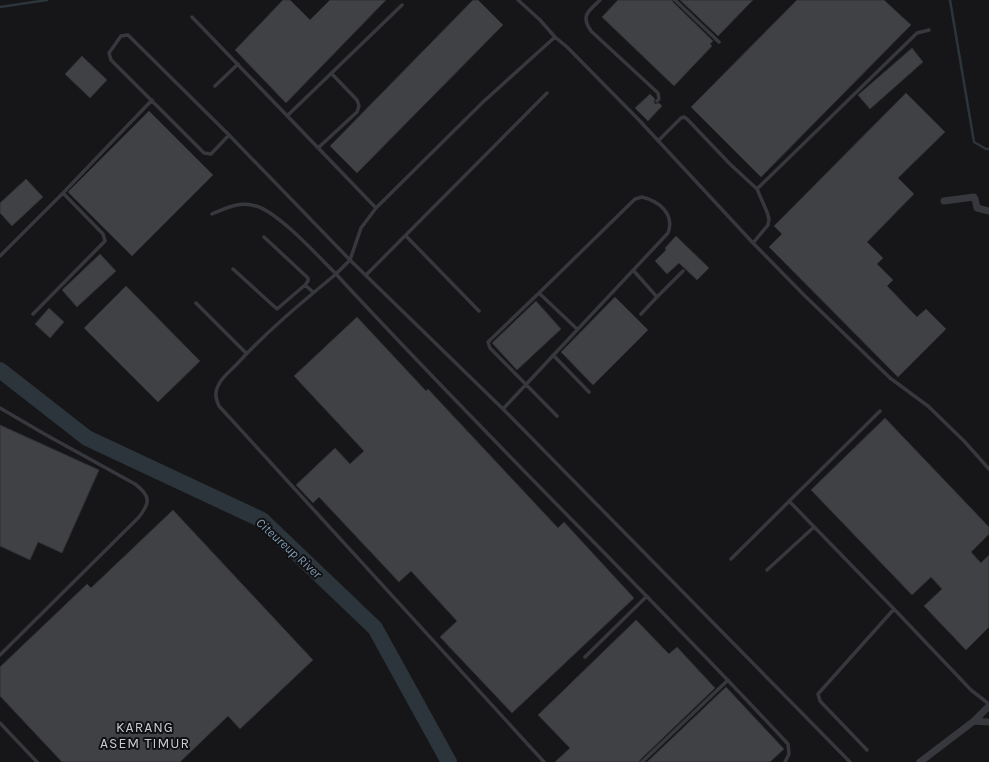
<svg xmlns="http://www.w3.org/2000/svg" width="989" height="762" font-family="Karla,sans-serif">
  <rect width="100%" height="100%" fill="#161618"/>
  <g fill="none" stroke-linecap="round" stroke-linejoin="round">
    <path stroke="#2c353c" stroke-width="2.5" d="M950 0 974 142 986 149H989
      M0 7 47 0"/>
    <path stroke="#2c353c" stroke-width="16" d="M0 370 87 438 262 520 375 628 449 762"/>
  </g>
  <path fill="#404145" stroke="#303034" d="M283 0H290L310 20 330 0H386L286 103 235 50Z
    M473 0H478L503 25 357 173 330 146Z
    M618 0H672L673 2 713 41 710 44 712 46 674 86 602 17Z
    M680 0H753L718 36Z
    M797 0H884L911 25 761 177 691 107Z
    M912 48 923 62 870 109 858 95Z
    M82 56 107 80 90 98 65 74Z
    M906 93 945 132 898 178 914 194 867 242 883 258 877 264 893 280 887 286 917 317 926 309 946 329 898 377 769 247 782 234 774 226Z
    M650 94 655 99 654 101 655 104 659 103 662 106 648 121 635 108Z
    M149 111 213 175 132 256 68 192Z
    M26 179 43 197 12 226 0 213V203Z
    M676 236 709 268 697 280 679 263 667 274 655 261 666 250 665 248Z
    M100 254 116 271 77 307 62 290Z
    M126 286 200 361 158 402 84 328Z
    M615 297 648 330 593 385 561 352Z
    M536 301 561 329 517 370 492 343Z
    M49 308 64 322 50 338 35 324Z
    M357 317 426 391 428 389 558 528 564 522 634 598 512 713 440 637 457 621 411 571 399 582 319 497 313 503 296 485 335 448 350 464 364 451 294 376Z
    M885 418 989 527V534L971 552 981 563 989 555V627L966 650 924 606 942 589 931 577 912 595 811 490Z
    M0 425 99 470 62 553 38 542 30 560 0 546Z
    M173 510 313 660 240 729 228 716 180 762H62L0 696V667L87 584 91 588Z
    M636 620 669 654 677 647 715 688 640 760 639 762H555L570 748 538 715Z
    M726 687 784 749 770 762H647Z"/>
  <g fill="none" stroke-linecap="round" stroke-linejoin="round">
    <path stroke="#37383d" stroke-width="3.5" d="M518 0 540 20 555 37
      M600 0C589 11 580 15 591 31L658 93 659 99 657 101
      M675 0 719 42
      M192 17 376 208
      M215 86 238 64
      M287 116 402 5
      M229 135 211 154 204 153 111 60 109 53 121 36 128 35 229 135 350 260 336 274C483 434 640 585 788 744L789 754 785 762
      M658 141 681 118 684 117 687 119 730 164 757 189 767 212 769 219 768 225 753 243
      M318 148 357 112 359 106 357 100 331 73
      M757 189 917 33 929 30
      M212 214C226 208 240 201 256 206 278 212 319 257 336 274 301 303 266 332 236 365 230 371 221 378 218 386 214 393 216 400 219 406L544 762
      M406 236 479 311
      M264 237 308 278V281L305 285
      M0 256 63 193 152 100
      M233 269 277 309 305 285 313 292
      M633 270 657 297 641 314
      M366 275 547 93
      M539 293 488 342 490 348 557 416
      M657 297 683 271
      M196 303 246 353
      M33 314 105 241 103 234 63 193
      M553 355 589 392
      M0 408 48 436 135 484C151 496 150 503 139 517L0 655
      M503 409 668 233C675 214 659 201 642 197L635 199 539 293 577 329
      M789 501 894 609 971 690 989 704
      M731 559 880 411
      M767 570 814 527
      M585 657 647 596
      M0 723 37 762
      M867 750 820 701 818 694 894 609
      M642 762 728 680
      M850 762 503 409 350 260 361 228 376 208 483 102 555 37 567 47 638 119 753 243 805 296 890 378 928 406 964 441 989 469"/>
    <path stroke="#37383d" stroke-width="7" d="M944 201 974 197 975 199 977 208 989 211
      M974 721 989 722
      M920 762 974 721 989 706"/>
  </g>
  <g text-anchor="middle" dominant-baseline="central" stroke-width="4" stroke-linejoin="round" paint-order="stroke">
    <g font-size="13" font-style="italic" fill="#7f9bb3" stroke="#111113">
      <text transform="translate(289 548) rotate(42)">Citeureup River</text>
    </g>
    <g font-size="14" letter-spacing="1" fill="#c9ccd4" stroke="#111113">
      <text x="145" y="727">KARANG<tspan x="145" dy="16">ASEM TIMUR</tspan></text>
    </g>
  </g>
</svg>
